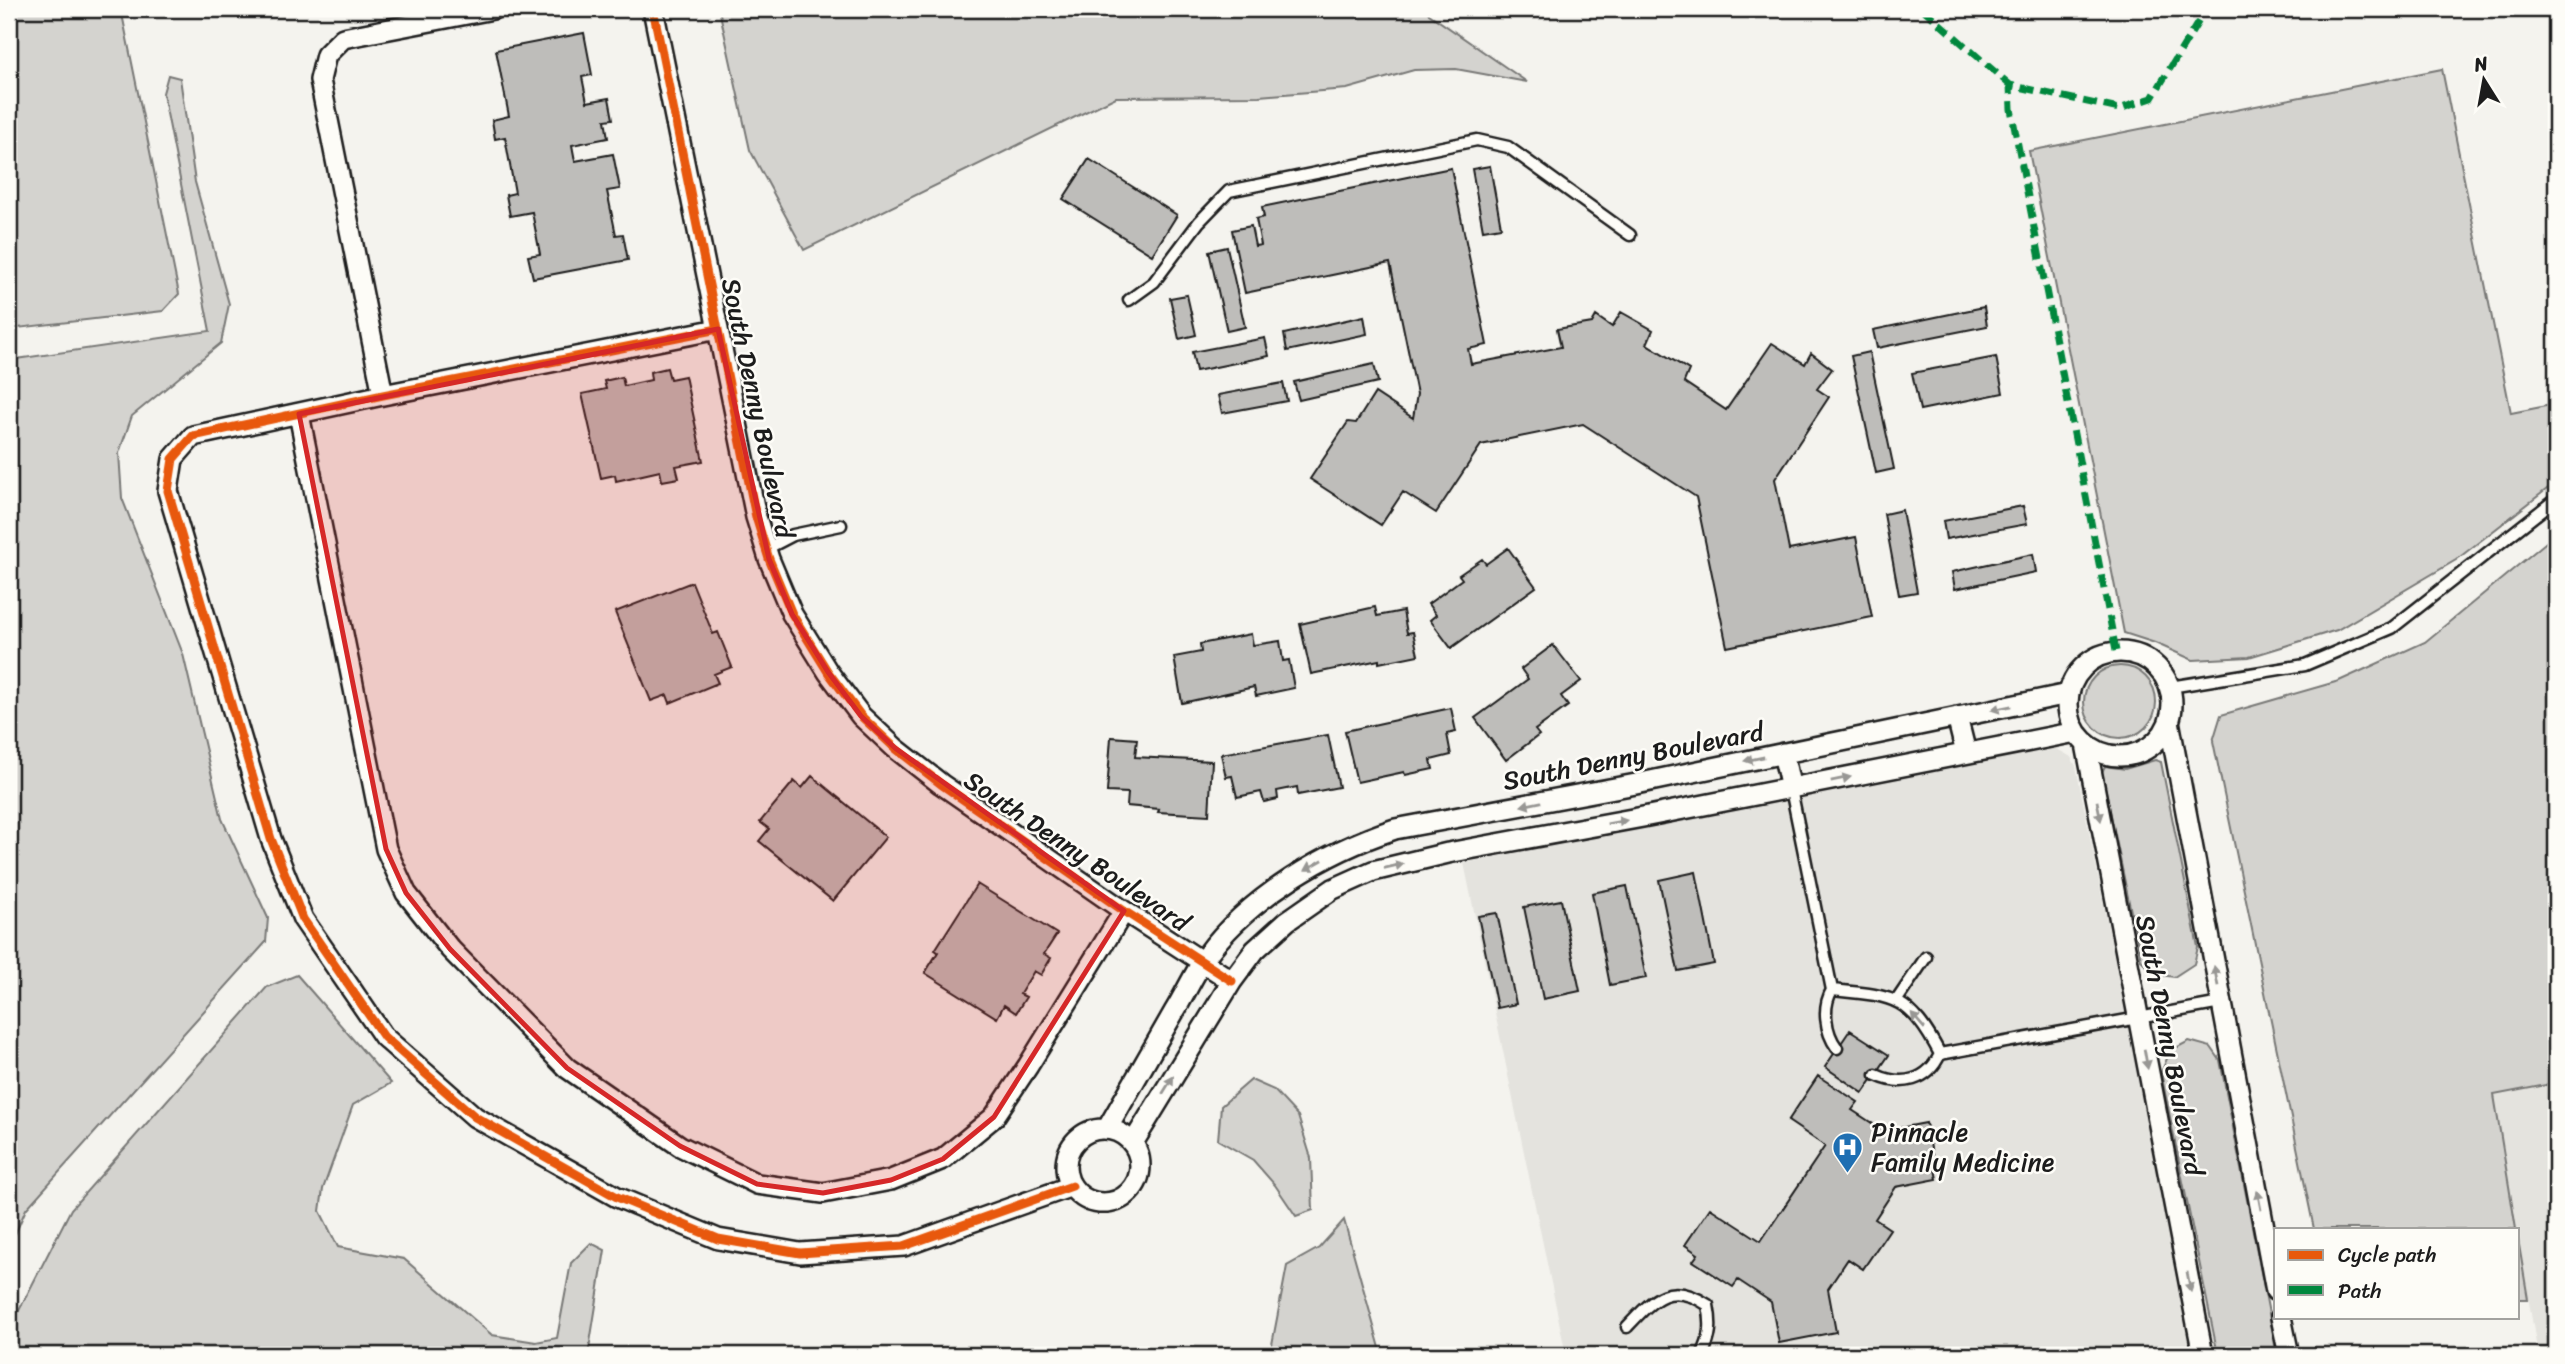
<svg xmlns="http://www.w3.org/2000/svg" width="2565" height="1364" font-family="Sriracha,sans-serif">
  <rect width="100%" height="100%" fill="#f4f3ee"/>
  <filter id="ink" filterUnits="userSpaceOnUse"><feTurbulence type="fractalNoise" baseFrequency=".0143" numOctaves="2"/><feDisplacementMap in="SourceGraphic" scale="14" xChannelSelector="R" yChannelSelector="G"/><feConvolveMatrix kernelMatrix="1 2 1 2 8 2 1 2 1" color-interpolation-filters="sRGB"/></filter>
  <g filter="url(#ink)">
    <path fill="#e4e3de" d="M2052 746 2071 757 2076 766 2194 1355H1566L1464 863Z
      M2556 1083V1355H2538L2494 1095Z"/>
    <path fill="#d4d3cf" stroke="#787876" stroke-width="2" d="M9 9H121L179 294 163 311 9 329Z
      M719 9H1427L1429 14 1527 82 1456 69 1414 70 1347 89 1259 96 1116 97 804 250 750 150Z
      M2442 69 2511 413 2556 404V482L2456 560 2337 630 2249 657 2193 660 2155 643 2124 633 2029 151Z
      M168 75 180 78 195 182 229 304 221 343 132 416 119 453 122 498 183 654 222 819 268 918 266 942 26 1209 9 1248V360L210 331 163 93Z
      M2556 534V1083L2494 1095 2516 1229H2314L2213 741 2221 715 2339 681 2425 642Z
      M2084 702a36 36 0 1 1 72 0a36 36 0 1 1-72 0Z
      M2155 760 2161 762 2198 947 2194 964 2174 977 2155 974 2141 960 2102 772 2105 766 2125 769Z
      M297 975 391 1083 353 1105 323 1189 320 1211 338 1247 404 1259 492 1335 536 1342 557 1338 571 1263 591 1243 605 1250 588 1355H9V1330L71 1209 267 987Z
      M2189 1041 2211 1047 2220 1060 2277 1355H2218L2161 1073 2170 1051Z
      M1251 1080 1274 1090 1298 1116 1311 1158 1313 1210 1296 1216 1275 1185 1253 1160 1218 1140 1221 1106Z
      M1344 1220 1382 1355H1270L1287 1266 1319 1248Z
      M2518 1239 2528 1299H2518Z"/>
    <path fill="#bebdba" stroke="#1c1c1c" stroke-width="2" d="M584 33 592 75 582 77 587 102 609 98 613 119 605 120 608 138 572 145 575 161 613 154 620 189 607 191 616 235 623 234 628 260 533 278 528 256 540 254 532 212 510 216 506 195 515 193 505 137 495 139 492 120 509 116 496 50Z
      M1089 159 1177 215 1152 255 1063 199Z
      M1490 166 1501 227 1483 230 1472 169Z
      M1451 168 1487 345 1468 349 1471 364 1561 347 1557 329 1592 323 1596 316 1612 327 1621 312 1653 330 1647 344 1689 370 1684 382 1726 410 1772 343 1805 364 1811 353 1832 369 1817 389 1829 397 1775 479 1789 550 1856 537 1872 617 1727 647 1696 497 1583 424 1481 445 1436 513 1403 492 1381 525 1310 479 1348 422 1356 423 1375 393 1413 418 1417 394 1390 263 1245 293 1232 230 1251 226 1255 246 1261 245 1256 219 1264 217 1262 207Z
      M1227 247 1245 327 1227 331 1209 251Z
      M1187 295 1196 335 1179 339 1170 298Z
      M1984 307 1987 326 1877 348 1873 330Z
      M1364 316 1367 334 1287 351 1284 334Z
      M1265 338 1269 356 1196 371 1192 352Z
      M1869 352 1894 469 1876 473 1851 356Z
      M1996 357 2003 393 1920 410 1912 373Z
      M1374 364 1378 382 1299 400 1294 382Z
      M667 368 670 379 685 376 703 461 676 466 679 478 662 481 660 471 616 481 615 475 601 478 582 394 606 389 604 381 622 377 624 386 651 380 650 372Z
      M1283 383 1287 401 1222 413 1218 395Z
      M2023 506 2027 524 1946 539 1943 521Z
      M1902 510 1917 592 1899 595 1884 514Z
      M1508 548 1536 587 1451 648 1430 620 1436 615 1428 604 1462 579 1459 575 1482 559 1486 564Z
      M2033 554 2036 572 1955 589 1952 572Z
      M692 582 713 634 718 632 732 667 714 674 718 683 670 703 667 695 651 701 615 612Z
      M1375 607 1377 616 1403 611 1407 633 1413 632 1418 655 1379 663V660L1311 674 1300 624Z
      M1251 634 1253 645 1280 641 1283 661 1289 660 1294 688 1256 696 1254 687 1182 703 1174 657 1201 652 1200 644Z
      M1553 645 1581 681 1561 696 1568 706 1535 730 1539 735 1506 760 1475 718 1528 679 1521 669Z
      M1451 708 1456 732 1447 734 1451 755 1431 760 1433 769 1405 775 1404 772 1357 782 1345 731Z
      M1328 735 1339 787 1298 795 1297 787 1277 791 1278 799 1264 802 1261 792 1237 797 1232 776 1226 777 1221 754Z
      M1111 737 1137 739 1135 757 1212 761 1209 815 1158 812 1159 809 1127 806 1128 793 1107 792Z
      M812 776 886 837 833 901 759 841 769 829 760 822 794 781 802 788Z
      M1696 872 1714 964 1678 971 1659 880Z
      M977 884 1057 934 1044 954 1051 958 1041 975 1034 971 1020 994 1026 997 1016 1013 1004 1005 997 1018 925 973 938 952 935 950Z
      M1627 886 1646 978 1610 985 1592 893Z
      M1561 900 1580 991 1543 999 1524 907Z
      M1497 913 1516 1004 1497 1008 1478 916Z
      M1850 1030 1889 1055 1863 1093 1825 1067Z
      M1818 1076 1858 1102 1852 1110 1884 1131 1926 1123 1937 1179 1896 1187 1875 1219 1890 1229 1863 1269 1848 1259 1828 1289 1836 1332 1779 1343 1771 1302 1738 1280 1733 1287 1693 1261 1698 1254 1685 1245 1710 1208 1761 1241 1825 1146 1788 1121Z"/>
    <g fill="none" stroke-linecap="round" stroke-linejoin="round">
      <defs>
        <path id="lane" d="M1129 300 1154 282 1199 222 1229 191 1477 140 1508 147 1630 235
          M766 549 793 535 841 525
          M2170 687 2305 665 2392 628 2556 499
          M1791 789 1832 990
          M1897 1000 1926 957
          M1837 1048C1825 1032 1822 1007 1832 990 1893 996 1909 995 1940 1054 1928 1081 1902 1087 1876 1075
          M1940 1054 2221 1003
          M1627 1327C1654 1298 1670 1280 1708 1305 1712 1325 1711 1337 1702 1355"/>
        <path id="street" d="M653 9 756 517 769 559 792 614 828 672 861 716 895 748 941 784 1124 911 1232 981
          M718 329 383 395 193 436 173 459 168 491 271 839 303 919 384 1037 475 1117 617 1197 718 1239 800 1253 904 1246 1072 1186
          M383 395 320 80 326 55 343 38 493 9
          M299 414 386 849 406 893 450 949 567 1068 680 1146 757 1184 823 1193 891 1180 943 1159 994 1117 1028 1066 1124 911
          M2068 704a52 52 0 1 1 104 0a52 52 0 1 1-104 0Z
          M1957 717 1966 753
          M2169 721 2276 1291
          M2086 744 2203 1355
          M1783 753 1791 789
          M1107 1129C1129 1090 1152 1051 1174 1012 1185 994 1194 974 1206 956 1249 897 1327 851 1395 829L1636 784 2068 694
          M1066 1166a37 37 0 1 1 74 0a37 37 0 1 1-74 0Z
          M1133 1143 1232 981 1255 950 1287 921 1333 889 1373 871 1448 853 1643 817 2076 732
          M2281 1317 2289 1355"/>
      </defs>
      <use href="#lane" stroke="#1c1c1c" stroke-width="15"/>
      <use href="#street" stroke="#1c1c1c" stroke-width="24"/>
      <use href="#lane" stroke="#fdfcf7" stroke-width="10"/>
      <use href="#street" stroke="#fdfcf7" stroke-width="19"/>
      <path stroke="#00873e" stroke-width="7" stroke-dasharray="14 7" stroke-linecap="butt" d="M1923 9 2010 85
        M2116 651 2011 109 2010 85 2119 109 2152 98 2206 9"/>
      <defs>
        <path id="cycleway" d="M653 9 756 517 769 559 792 614 828 672 861 716 895 748 941 784 1124 911 1232 981
          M718 329 383 395 193 436 173 459 168 491 271 839 303 919 384 1037 475 1117 617 1197 718 1239 800 1253 904 1246 1072 1186"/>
      </defs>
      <use href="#cycleway" stroke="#fdfcf7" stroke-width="13"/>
      <use href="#cycleway" stroke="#e8590c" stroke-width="9"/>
    </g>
    <defs><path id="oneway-solid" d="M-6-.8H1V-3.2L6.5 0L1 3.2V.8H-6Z" transform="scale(1.75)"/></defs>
    <g fill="#989794">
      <use href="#oneway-solid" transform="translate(2001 708) rotate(168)"/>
      <use href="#oneway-solid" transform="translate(1754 759) rotate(168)"/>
      <use href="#oneway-solid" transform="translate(1841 779) rotate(-11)"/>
      <use href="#oneway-solid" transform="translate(1531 804) rotate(169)"/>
      <use href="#oneway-solid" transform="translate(2099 811) rotate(79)"/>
      <use href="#oneway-solid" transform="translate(1617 822) rotate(-10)"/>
      <use href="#oneway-solid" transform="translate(1314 865) rotate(150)"/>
      <use href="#oneway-solid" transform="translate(1394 866) rotate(-13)"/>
      <use href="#oneway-solid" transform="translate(2216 976) rotate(-101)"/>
      <use href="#oneway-solid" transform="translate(1918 1021) rotate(-131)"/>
      <use href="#oneway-solid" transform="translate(2146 1059) rotate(80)"/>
      <use href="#oneway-solid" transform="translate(1168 1085) rotate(-58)"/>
      <use href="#oneway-solid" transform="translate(2259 1200) rotate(-101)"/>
      <use href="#oneway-solid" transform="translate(2189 1282) rotate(79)"/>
    </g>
  </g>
  <path fill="#d62828" fill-opacity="0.2" stroke="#d62828" stroke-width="5" stroke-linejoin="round" d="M718 329 769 559 792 614 828 672 861 716 895 748 1124 911 994 1117 943 1159 891 1180 823 1193 757 1184 680 1146 567 1068 450 949 406 893 386 849 299 414Z"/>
  <defs>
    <symbol id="hospital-pin" viewBox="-11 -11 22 30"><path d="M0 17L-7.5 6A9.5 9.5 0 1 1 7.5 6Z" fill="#1f6fb2" stroke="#fdfcf7"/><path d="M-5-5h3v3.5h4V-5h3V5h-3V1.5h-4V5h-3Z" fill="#fff"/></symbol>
  </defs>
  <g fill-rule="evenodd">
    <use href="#hospital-pin" x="1830" y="1130" width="35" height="47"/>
  </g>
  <g text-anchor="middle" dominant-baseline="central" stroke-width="5" stroke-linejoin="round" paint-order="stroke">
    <g font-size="26" fill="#1c1c1c" stroke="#fdfcf7">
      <text transform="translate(758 408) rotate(78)">South Denny Boulevard</text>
      <text transform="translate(1633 756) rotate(-11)">South Denny Boulevard</text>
      <text transform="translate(1077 851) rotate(34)">South Denny Boulevard</text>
      <text transform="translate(2170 1045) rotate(79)">South Denny Boulevard</text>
    </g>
    <g font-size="26" fill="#1c1c1c" stroke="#fdfcf7" text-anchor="start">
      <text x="1871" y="1132">Pinnacle<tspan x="1871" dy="30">Family Medicine</tspan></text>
    </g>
  </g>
  <rect width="2565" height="1364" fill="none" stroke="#fdfcf7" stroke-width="35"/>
  <rect x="18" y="18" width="2530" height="1329" fill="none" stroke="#1c1c1c" stroke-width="2.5" filter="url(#ink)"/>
  <rect x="2274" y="1228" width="245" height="91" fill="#fdfcf7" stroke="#a3a29f" stroke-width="2"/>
  <rect x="2288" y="1250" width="35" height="10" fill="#e8590c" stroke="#a3a29f" stroke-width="2"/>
  <text x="2338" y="1262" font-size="21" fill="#1c1c1c">Cycle path</text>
  <rect x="2288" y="1285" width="35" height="10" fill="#00873e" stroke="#a3a29f" stroke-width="2"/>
  <text x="2338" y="1298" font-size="21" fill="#1c1c1c">Path</text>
  <g transform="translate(2484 80) rotate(349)" stroke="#fdfcf7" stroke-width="5" paint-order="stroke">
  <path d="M0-5L12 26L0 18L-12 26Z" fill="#1c1c1c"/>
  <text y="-10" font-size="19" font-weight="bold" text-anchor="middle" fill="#1c1c1c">N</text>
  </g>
</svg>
